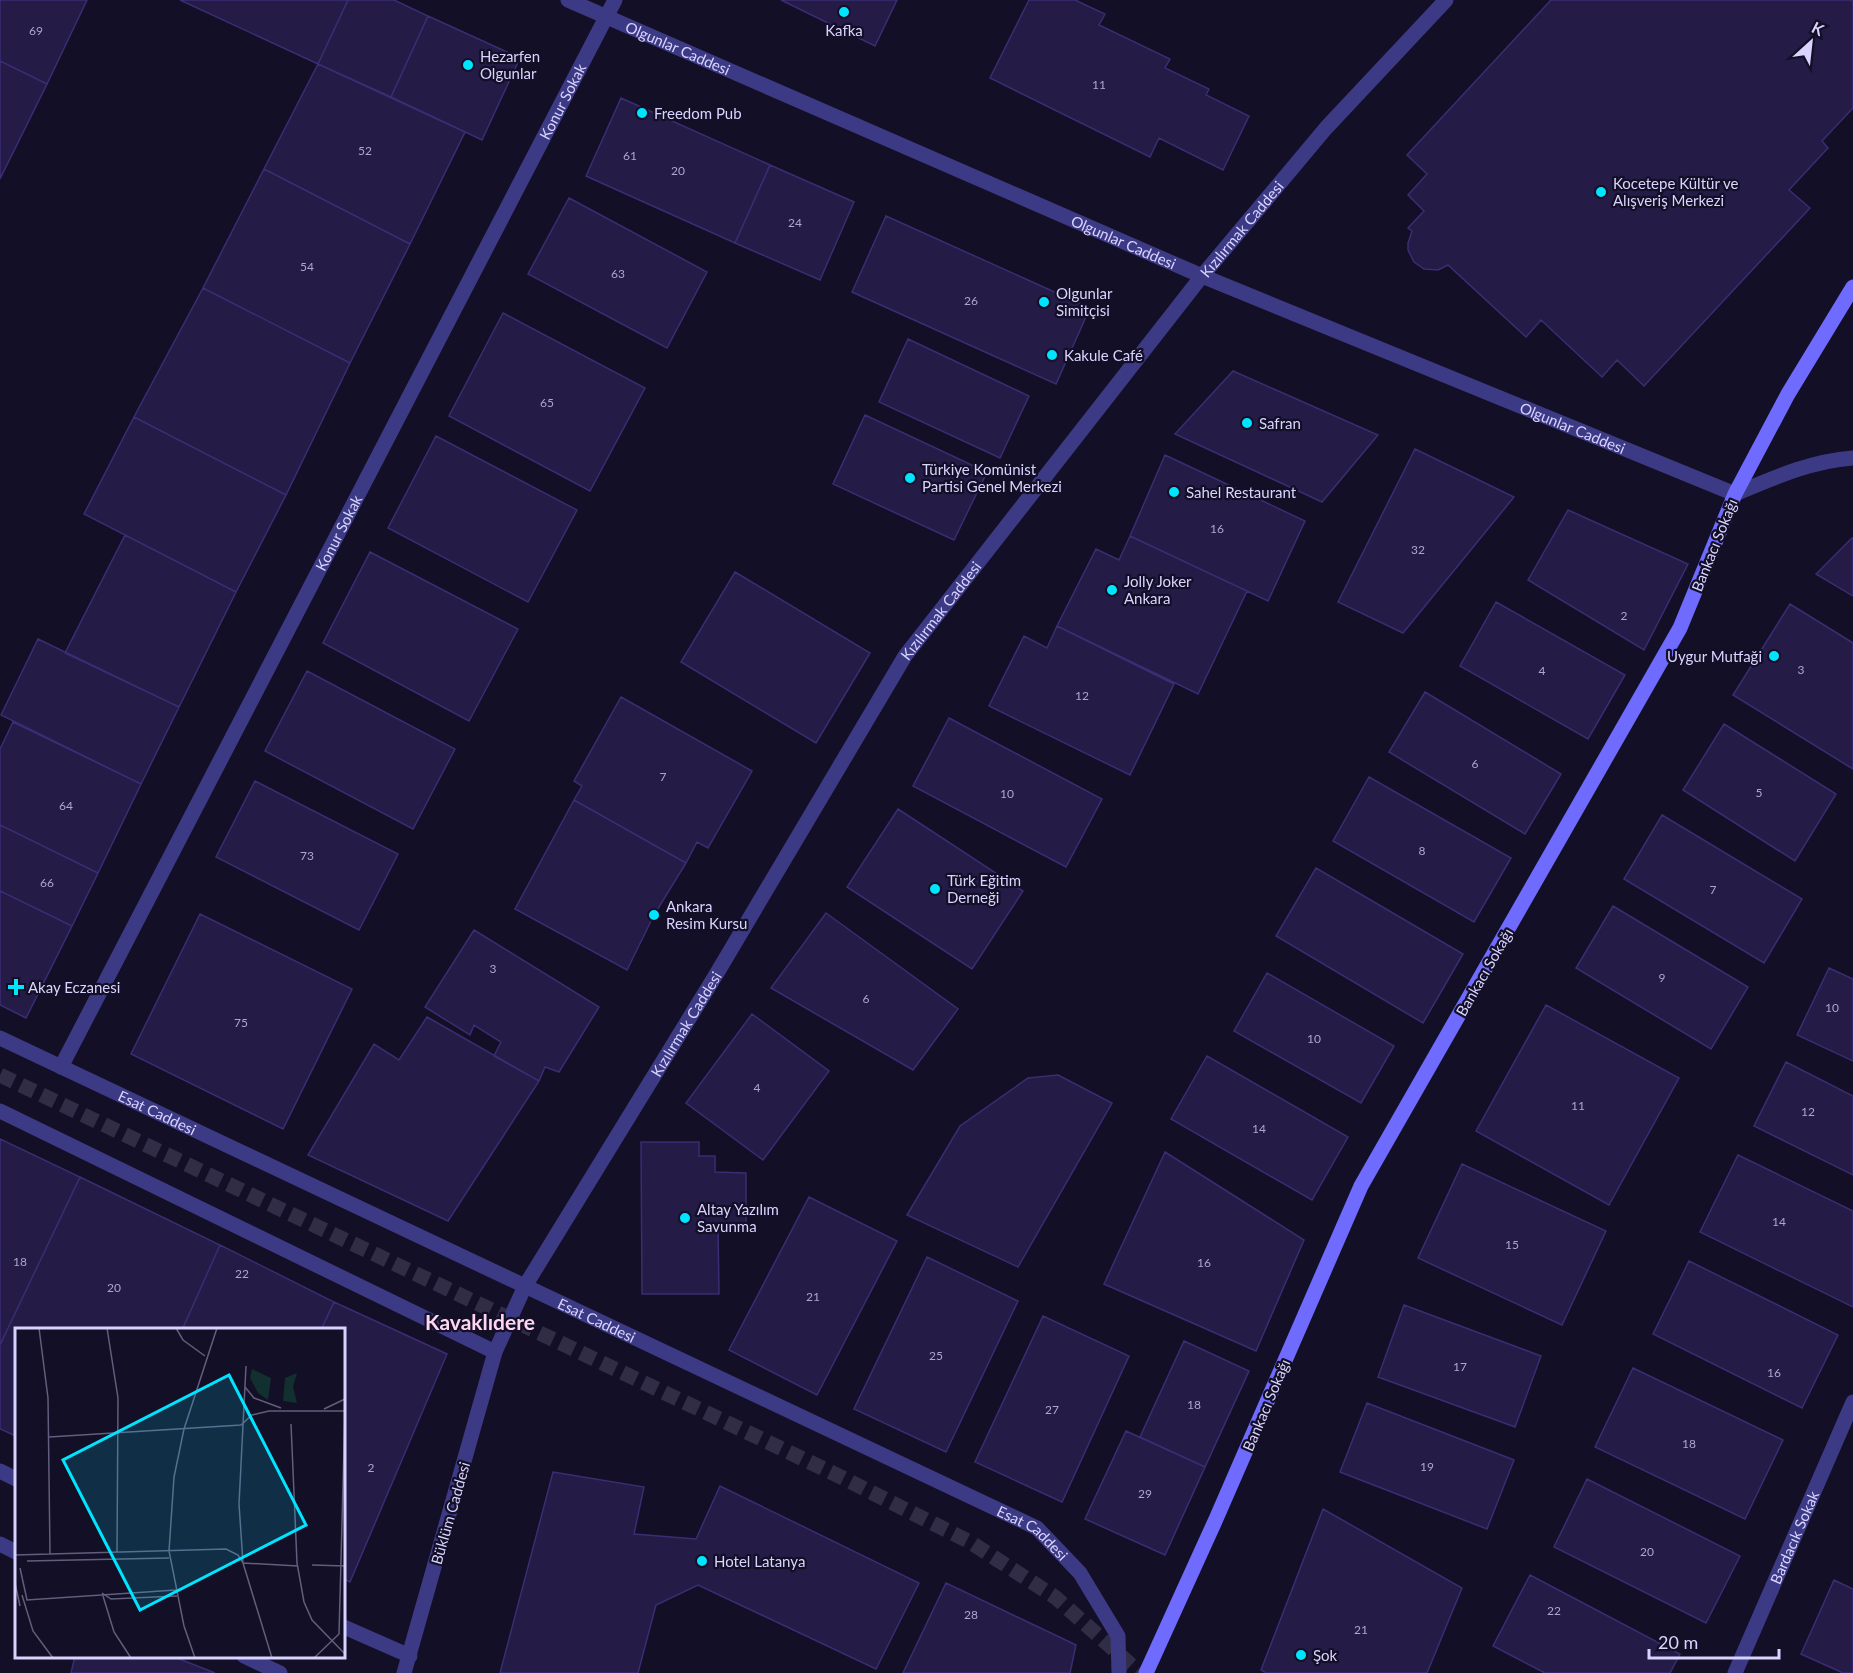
<svg xmlns="http://www.w3.org/2000/svg" width="1853" height="1673" font-family="Lato,sans-serif">
  <rect width="100%" height="100%" fill="#130f26"/>
  <path fill="#241b47" stroke="#3b2d73" stroke-width="1.5" d="M0 0H87L47 84 0 61Z
    M180 0H348L318 64Z
    M348 0H394L428 16 391 97 318 64Z
    M781 0H897L875 46Z
    M1029 0H1075L1105 14 1099 25 1170 59 1165 68 1209 89 1206 95 1249 116 1223 170 1159 138 1150 157 990 78Z
    M1551 0H1851L1853 2V108L1822 141 1828 148 1789 190 1810 208 1644 386 1617 360 1602 377 1541 320 1526 337 1448 265 1438 270 1424 269 1414 262 1408 250V243L1412 231 1408 228 1424 211 1408 195 1427 174 1407 155Z
    M428 16 520 58 482 140 391 97Z
    M0 61 47 84 0 179Z
    M318 64 465 132 410 244 264 169Z
    M621 98 770 165 735 243 586 176Z
    M770 165 854 202 820 280 735 243Z
    M264 169 410 244 350 363 203 288Z
    M569 198 707 272 667 348 528 274Z
    M886 216 1090 308 1056 384 852 292Z
    M203 288 350 363 286 495 134 417Z
    M503 313 645 388 590 491 449 416Z
    M908 339 1029 396 1000 458 879 402Z
    M1233 371 1378 435 1322 502 1175 434Z
    M865 415 987 472 954 540 833 484Z
    M134 417 286 495 236 592 84 514Z
    M436 436 577 510 528 602 388 528Z
    M1415 449 1514 497 1403 633 1338 602Z
    M1165 455 1305 521 1268 601 1130 536Z
    M1568 510 1688 564 1644 650 1528 580Z
    M125 535 236 592 179 707 65 653Z
    M1130 536 1247 591 1198 694 1057 626 1096 549 1119 560Z
    M1852 538H1853V596L1816 574Z
    M370 552 518 629 469 721 323 643Z
    M735 572 870 653 816 743 681 662Z
    M1496 602 1625 675 1588 739 1460 666Z
    M1790 604 1853 643V769L1733 695Z
    M1057 626 1174 684 1130 775 989 706 1024 636 1047 648Z
    M38 639 179 707 141 784 1 715Z
    M307 671 455 749 413 829 265 751Z
    M1425 692 1561 774 1525 834 1389 752Z
    M621 697 752 771 708 848 697 842 686 863 574 800 582 786 574 781Z
    M949 718 1102 799 1066 867 913 786Z
    M13 722 141 784 98 873 0 825V749Z
    M1724 724 1836 794 1795 861 1683 790Z
    M1369 777 1511 858 1474 922 1333 841Z
    M255 781 398 854 359 930 216 857Z
    M574 800 686 863 654 915 627 970 515 909Z
    M898 809 1023 891 972 969 847 887Z
    M1662 815 1802 899 1764 963 1624 879Z
    M0 825 98 873 72 926 0 891Z
    M1316 868 1463 954 1423 1023 1276 936Z
    M0 891 72 926 26 1018 0 1005Z
    M1613 906 1748 987 1711 1049 1576 968Z
    M826 913 958 1009 913 1070 771 988Z
    M200 914 352 989 283 1129 131 1054Z
    M474 930 599 1007 559 1072 545 1067 539 1081 494 1056 501 1042 474 1025 470 1035 425 1007Z
    M1829 968 1853 979V1061L1797 1035Z
    M1267 973 1394 1046 1361 1103 1234 1031Z
    M1546 1005 1679 1078 1609 1205 1476 1131Z
    M752 1014 829 1071 763 1160 686 1103Z
    M427 1017 539 1081 448 1221 308 1155 374 1044 399 1060Z
    M1207 1056 1348 1137 1312 1200 1171 1119Z
    M1786 1062 1853 1096V1175L1754 1126Z
    M1058 1075 1112 1103 1018 1267 907 1215 960 1126 1028 1078Z
    M0 1139 80 1177 0 1345Z
    M641 1142H699V1156H715V1172L746 1173V1226H718L719 1294H642Z
    M1165 1152 1304 1240 1256 1351 1104 1284Z
    M1738 1155 1853 1211V1307L1700 1232Z
    M1462 1164 1606 1231 1562 1325 1418 1258Z
    M80 1177 220 1245 182 1330H16V1436L0 1429V1345Z
    M809 1197 897 1241 817 1395 729 1350Z
    M220 1245 334 1302 321 1330H182Z
    M927 1257 1018 1301 946 1452 854 1409Z
    M1689 1261 1838 1335 1802 1408 1653 1334Z
    M334 1302 447 1354 350 1582 344 1579V1330H321Z
    M1404 1305 1541 1356 1515 1427 1378 1377Z
    M1043 1316 1129 1356 1062 1502 975 1462Z
    M1184 1341 1249 1371 1205 1467 1140 1437Z
    M1633 1368 1783 1440 1745 1519 1595 1447Z
    M1367 1403 1514 1460 1487 1529 1340 1472Z
    M1126 1431 1205 1467 1165 1555 1085 1519Z
    M553 1472 644 1487 634 1534 696 1539 720 1486 919 1583 876 1669 698 1585 656 1605 638 1673H500Z
    M1587 1479 1740 1556 1706 1623 1554 1547Z
    M1323 1509 1462 1588 1427 1673H1266L1261 1670Z
    M1530 1575 1680 1654 1670 1673H1545L1493 1646Z
    M1834 1580 1853 1589V1673H1843L1801 1654Z
    M946 1583 1076 1645 1070 1673H903Z
    M75 1656H172L215 1673H71Z"/>
  <g fill="none" stroke-linecap="round" stroke-linejoin="round">
    <path stroke="#312d47" stroke-width="15" stroke-dasharray="15 8" stroke-linecap="butt" d="M0 1075 843 1478 970 1542 1055 1597 1140 1673"/>
    <g stroke="#3d3a85" stroke-width="15">
      <path id="s1" d="M568 0 1202 276 1735 494C1773 478 1811 461 1853 458"/>
      <path id="s2" d="M61 1067 615 0"/>
      <path id="s3" d="M495 1352 525 1286 717 973 905 656 1202 276 1326 128 1446 0"/>
      <path d="M0 1471 16 1479"/>
      <path d="M0 1544 16 1552"/>
      <path d="M344 1627 410 1656"/>
      <path d="M244 1656 280 1673"/>
      <path id="s4" d="M1735 1673 1853 1402"/>
    </g>
    <g stroke="#3d3a85" stroke-width="15">
      <path id="s5" d="M0 1038 1037 1528 1080 1573 1118 1636 1119 1673"/>
      <path d="M0 1111 495 1352 404 1673"/>
    </g>
    <path stroke="#6f6bff" stroke-width="15" d="M1146 1673 1216 1519 1361 1186 1680 628 1735 494 1788 394 1853 287"/>
  </g>
  <g fill="#00e5ff" stroke="#130f26" stroke-width="2">
    <circle cx="844" cy="12" r="6"/>
    <circle cx="468" cy="65" r="6"/>
    <circle cx="642" cy="113" r="6"/>
    <circle cx="1601" cy="192" r="6"/>
    <circle cx="1044" cy="302" r="6"/>
    <circle cx="1052" cy="355" r="6"/>
    <circle cx="1247" cy="423" r="6"/>
    <circle cx="910" cy="478" r="6"/>
    <circle cx="1174" cy="492" r="6"/>
    <circle cx="1112" cy="590" r="6"/>
    <circle cx="1774" cy="656" r="6"/>
    <circle cx="935" cy="889" r="6"/>
    <circle cx="654" cy="915" r="6"/>
    <path d="M13 978h6v6h6v6h-6v6h-6v-6h-6v-6h6z"/>
    <circle cx="685" cy="1218" r="6"/>
    <circle cx="702" cy="1561" r="6"/>
    <circle cx="1301" cy="1655" r="6"/>
  </g>
  <g text-anchor="middle" dominant-baseline="central" stroke-width="4.5" stroke-linejoin="round" paint-order="stroke">
    <g font-size="12" fill="#aca6d1">
      <text x="36" y="30">69</text>
      <text x="1099" y="84">11</text>
      <text x="365" y="150">52</text>
      <text x="630" y="155">61</text>
      <text x="678" y="170">20</text>
      <text x="795" y="222">24</text>
      <text x="307" y="266">54</text>
      <text x="618" y="273">63</text>
      <text x="971" y="300">26</text>
      <text x="547" y="402">65</text>
      <text x="1217" y="528">16</text>
      <text x="1418" y="549">32</text>
      <text x="1624" y="615">2</text>
      <text x="1801" y="669">3</text>
      <text x="1542" y="670">4</text>
      <text x="1082" y="695">12</text>
      <text x="1475" y="763">6</text>
      <text x="663" y="776">7</text>
      <text x="1759" y="792">5</text>
      <text x="1007" y="793">10</text>
      <text x="66" y="805">64</text>
      <text x="1422" y="850">8</text>
      <text x="307" y="855">73</text>
      <text x="47" y="882">66</text>
      <text x="1713" y="889">7</text>
      <text x="493" y="968">3</text>
      <text x="1662" y="977">9</text>
      <text x="866" y="998">6</text>
      <text x="1832" y="1007">10</text>
      <text x="241" y="1022">75</text>
      <text x="1314" y="1038">10</text>
      <text x="757" y="1087">4</text>
      <text x="1578" y="1105">11</text>
      <text x="1808" y="1111">12</text>
      <text x="1259" y="1128">14</text>
      <text x="1779" y="1221">14</text>
      <text x="1512" y="1244">15</text>
      <text x="20" y="1261">18</text>
      <text x="1204" y="1262">16</text>
      <text x="242" y="1273">22</text>
      <text x="114" y="1287">20</text>
      <text x="813" y="1296">21</text>
      <text x="936" y="1355">25</text>
      <text x="1460" y="1366">17</text>
      <text x="1774" y="1372">16</text>
      <text x="1194" y="1404">18</text>
      <text x="1052" y="1409">27</text>
      <text x="1689" y="1443">18</text>
      <text x="1427" y="1466">19</text>
      <text x="371" y="1467">2</text>
      <text x="1145" y="1493">29</text>
      <text x="1647" y="1551">20</text>
      <text x="1554" y="1610">22</text>
      <text x="971" y="1614">28</text>
      <text x="1361" y="1629">21</text>
    </g>
    <g font-size="15" fill="#d9d4ff" stroke="#130f26" text-anchor="start">
      <text x="844" y="30" text-anchor="middle">Kafka</text>
      <text x="480" y="56">Hezarfen<tspan x="480" dy="17">Olgunlar</tspan></text>
      <text x="654" y="113">Freedom Pub</text>
      <text x="1613" y="183">Kocetepe Kültür ve<tspan x="1613" dy="17">Alışveriş Merkezi</tspan></text>
      <text x="1056" y="293">Olgunlar<tspan x="1056" dy="17">Simitçisi</tspan></text>
      <text x="1064" y="355">Kakule Café</text>
      <text x="1259" y="423">Safran</text>
      <text x="922" y="469">Türkiye Komünist<tspan x="922" dy="17">Partisi Genel Merkezi</tspan></text>
      <text x="1186" y="492">Sahel Restaurant</text>
      <text x="1124" y="581">Jolly Joker<tspan x="1124" dy="17">Ankara</tspan></text>
      <text x="1762" y="656" text-anchor="end">Uygur Mutfaği</text>
      <text x="947" y="880">Türk Eğitim<tspan x="947" dy="17">Derneği</tspan></text>
      <text x="666" y="906">Ankara<tspan x="666" dy="17">Resim Kursu</tspan></text>
      <text x="28" y="987">Akay Eczanesi</text>
      <text x="697" y="1209">Altay Yazılım<tspan x="697" dy="17">Savunma</tspan></text>
      <text x="714" y="1561">Hotel Latanya</text>
      <text x="1313" y="1655">Şok</text>
    </g>
    <g font-size="15" fill="#d9d4ff" stroke="#130f26">
      <text stroke="none"><textPath href="#s1" startOffset="120">Olgunlar Caddesi</textPath></text>
      <text stroke="none"><textPath href="#s2" startOffset="1088">Konur Sokak</textPath></text>
      <text stroke="none"><textPath href="#s3" startOffset="1352">Kızılırmak Caddesi</textPath></text>
      <text stroke="none"><textPath href="#s1" startOffset="606">Olgunlar Caddesi</textPath></text>
      <text stroke="none"><textPath href="#s1" startOffset="1092">Olgunlar Caddesi</textPath></text>
      <text stroke="none"><textPath href="#s2" startOffset="602">Konur Sokak</textPath></text>
      <text transform="translate(1714 545) rotate(-68)">Bankacı Sokağı</text>
      <text stroke="none"><textPath href="#s3" startOffset="866">Kızılırmak Caddesi</textPath></text>
      <text transform="translate(1484 972) rotate(-60)">Bankacı Sokağı</text>
      <text stroke="none"><textPath href="#s3" startOffset="380">Kızılırmak Caddesi</textPath></text>
      <text stroke="none"><textPath href="#s5" startOffset="174">Esat Caddesi</textPath></text>
      <text stroke="none"><textPath href="#s5" startOffset="660">Esat Caddesi</textPath></text>
      <text transform="translate(1266 1405) rotate(-67)">Bankacı Sokağı</text>
      <text transform="translate(450 1513) rotate(-74)">Büklüm Caddesi</text>
      <text stroke="none"><textPath href="#s5" startOffset="1146">Esat Caddesi</textPath></text>
      <text stroke="none"><textPath href="#s4" startOffset="148">Bardacık Sokak</textPath></text>
    </g>
    <g font-size="21" font-weight="bold" fill="#ffd6f0" stroke="#130f26">
      <text x="480" y="1321">Kavaklıdere</text>
    </g>
  </g>
  <g transform="translate(15 1328)">
    <rect width="330" height="330" fill="#130f26"/>
    <path d="M237 41 256 50 253 72 243 65 235 50ZM282 45 278 59 282 75 268 73 270 50Z" fill="#12302f"/>
    <path fill="none" stroke="#625e7d" stroke-width="1.5" d="M24 0 33 70 35 226M92 0 103 70 102 225M161 0 168 12 190 28M231 38 224 176 228 235 257 330M230 59 239 70 266 80M309 81 330 71M276 96 282 235 289 274 297 292 330 326M34 109 226 97 237 87 254 83H330M0 227 211 221 223 227 228 235 283 238M12 233 154 230M297 237 330 238M5 240 12 272 161 262M0 255 5 278M87 265 96 271 162 268M7 267 18 303 38 330M88 268 99 304 116 330M180 330 169 298 154 223 159 149 169 101 202 0M299 330 324 306 330 83"/>
    <path fill="#00e5ff" fill-opacity="0.15" stroke="#00e5ff" stroke-width="3" d="M214 47 291 197 125 282 48 132Z"/>
    <rect width="330" height="330" fill="none" stroke="#d9d4ff" stroke-width="3"/>
  </g>
  <g transform="translate(1811 42) rotate(27)" stroke="#130f26" stroke-width="4.5" paint-order="stroke">
  <path d="M0-4.5L10 22L0 15L-10 22Z" fill="#d9d4ff"/>
  <text y="-9" font-size="16" font-weight="bold" text-anchor="middle" fill="#d9d4ff">K</text>
  </g>
  <path d="M1649 1649v9h130v-9" fill="none" stroke="#d9d4ff" stroke-width="3"/>
  <text x="1658" y="1649" font-size="18" fill="#d9d4ff" stroke="#130f26" stroke-width="4.5" paint-order="stroke">20 m</text>
</svg>
